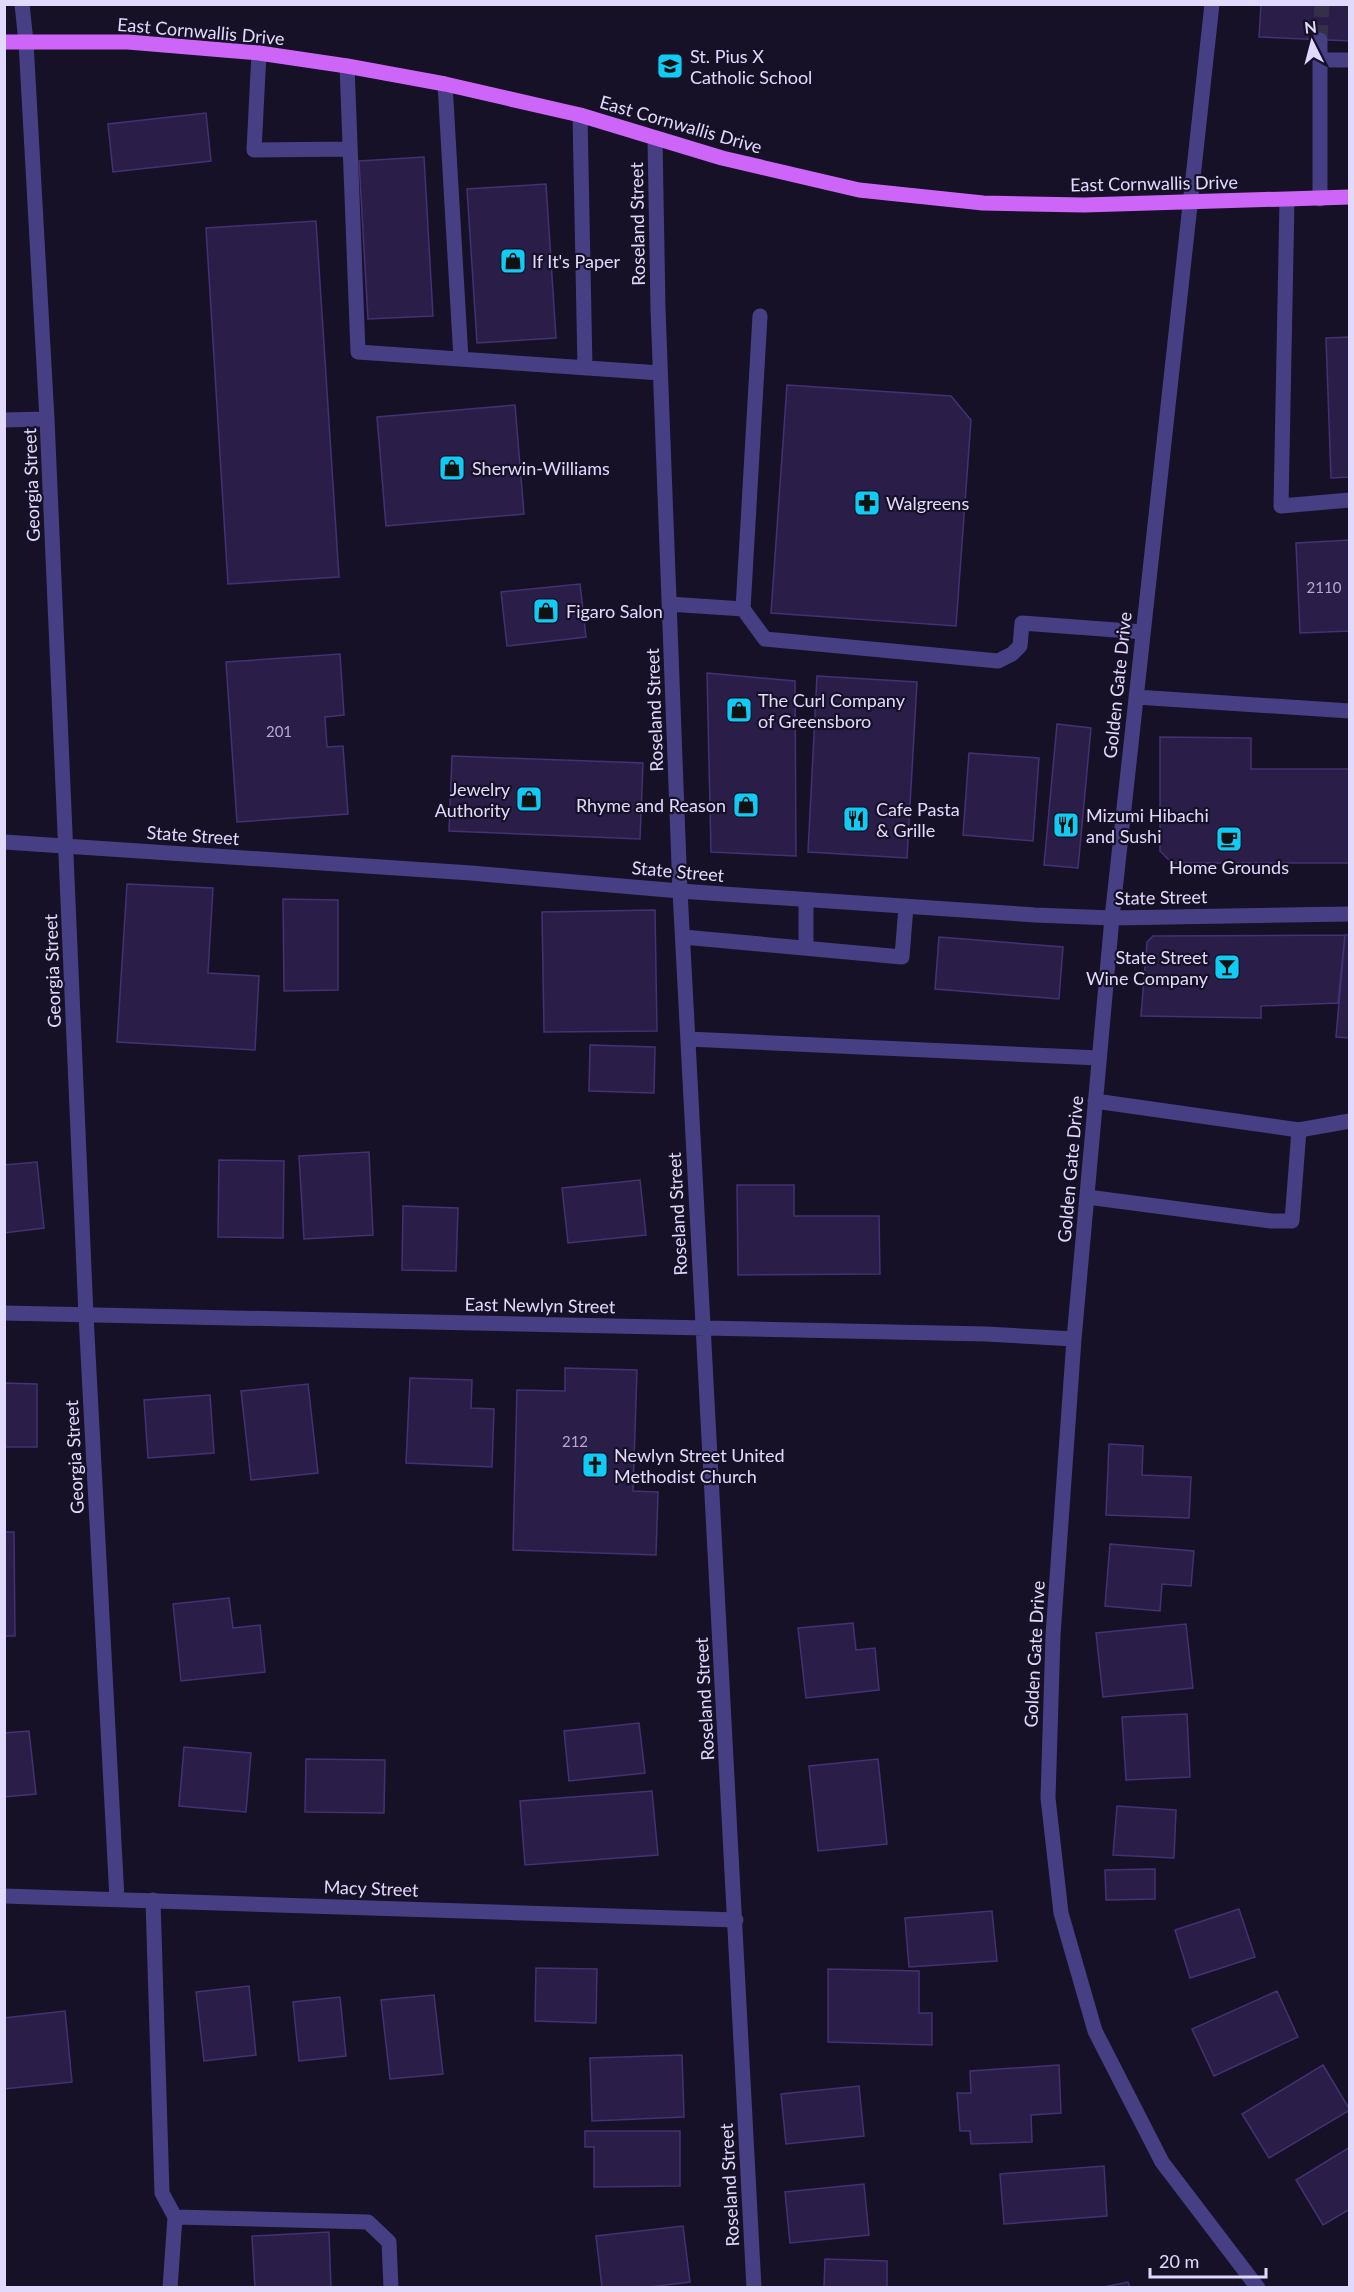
<svg xmlns="http://www.w3.org/2000/svg" width="1354" height="2292" font-family="Lato,sans-serif">
  <rect width="100%" height="100%" fill="#171128"/>
  <path fill="#2a1e48" stroke="#433173" stroke-width="1.5" d="M1261 4H1350V41L1259 37Z
    M206 113 211 161 113 172 108 124Z
    M424 157 433 316 368 319 359 161Z
    M546 184 556 338 477 343 467 189Z
    M316 221 339 577 228 584 206 228Z
    M1350 337V477L1331 478 1326 338Z
    M787 385 951 396 971 420 956 626 771 613Z
    M515 405 524 514 386 526 377 417Z
    M1350 540V631L1300 633 1296 543Z
    M580 584 586 637 507 646 501 592Z
    M340 654 344 715 325 717 327 747 343 746 348 814 237 822 226 662Z
    M707 673 795 681 796 856 711 852Z
    M817 676 917 682 907 858 808 852Z
    M1057 724 1091 728 1078 868 1044 865Z
    M1160 737 1251 738V769H1350V863H1172L1160 851Z
    M969 753 1039 758 1033 841 963 835Z
    M452 756 643 763 640 839 449 831Z
    M127 884 213 888 208 973 259 976 255 1050 117 1042Z
    M283 899 338 900V990L284 991Z
    M655 910 657 1031 544 1032 542 912Z
    M1345 935 1338 1003 1261 1006V1018L1141 1016 1147 942 1153 936Z
    M1345 935H1350V1038L1336 1037Z
    M939 937 1063 947 1059 999 935 989Z
    M590 1045 655 1047 654 1093 589 1091Z
    M369 1152 373 1235 304 1239 299 1156Z
    M219 1160 284 1161 283 1238 218 1237Z
    M37 1162 44 1228 4 1233V1165Z
    M640 1180 646 1235 568 1243 562 1188Z
    M737 1185H794V1216H879L880 1274 738 1275Z
    M403 1206 458 1208 456 1271 402 1270Z
    M565 1368 637 1370 633 1491 658 1492 656 1555 513 1550 517 1390 565 1391Z
    M410 1378 472 1380 471 1408 494 1409 492 1467 406 1463Z
    M4 1383 37 1384V1447H4Z
    M308 1384 318 1473 251 1480 241 1391Z
    M210 1395 214 1453 148 1458 144 1400Z
    M1109 1444 1143 1446 1142 1475 1191 1477 1189 1518 1106 1515Z
    M4 1532H14L15 1636H4Z
    M1110 1544 1194 1551 1191 1586 1162 1584 1160 1611 1105 1606Z
    M229 1598 233 1628 260 1625 265 1672 181 1681 173 1604Z
    M853 1623 856 1650 875 1648 879 1690 806 1698 798 1628Z
    M1186 1624 1193 1688 1103 1697 1096 1633Z
    M1187 1714 1190 1777 1126 1780 1122 1717Z
    M639 1723 645 1773 569 1781 564 1731Z
    M29 1731 36 1794 4 1797V1733Z
    M184 1747 251 1753 246 1812 179 1806Z
    M306 1759 385 1760 384 1813 305 1812Z
    M878 1759 887 1844 818 1851 809 1766Z
    M652 1791 658 1855 525 1865 520 1801Z
    M1117 1806 1176 1810 1174 1858 1113 1855Z
    M1155 1869V1899L1106 1900 1105 1870Z
    M1239 1909 1255 1957 1190 1978 1175 1930Z
    M992 1911 997 1961 909 1967 905 1918Z
    M536 1968 597 1969 596 2023 535 2021Z
    M828 1969 919 1971V2013H932V2045L828 2042Z
    M249 1986 256 2055 204 2061 196 1992Z
    M1277 1991 1298 2037 1214 2076 1192 2029Z
    M434 1995 443 2074 390 2079 381 2000Z
    M340 1997 346 2056 299 2061 293 2002Z
    M65 2011 72 2082 4 2089V2018Z
    M682 2055 684 2117 592 2121 590 2058Z
    M1059 2065 1061 2113 1031 2115 1032 2142 971 2144 970 2131H960L957 2093H971L970 2071Z
    M1323 2065 1350 2110 1269 2158 1242 2114Z
    M859 2086 864 2136 786 2144 781 2094Z
    M585 2131H680V2186L594 2187V2147H585Z
    M1350 2147V2209L1323 2225 1296 2180Z
    M1104 2166 1107 2216 1004 2224 1000 2174Z
    M864 2184 869 2235 790 2243 785 2192Z
    M683 2226 690 2282 641 2288H602L596 2236Z
    M329 2232 331 2288H255L252 2236Z
    M825 2259 887 2261V2288H824Z
    M1128 2282 1130 2288H1098Z"/>
  <g fill="none" stroke-linecap="round" stroke-linejoin="round">
    <path stroke="#352f48" stroke-width="15" stroke-dasharray="15 8" stroke-linecap="butt" d="M1320 40 1322 4"/>
    <path stroke="#473f84" stroke-width="15" d="M22 4 26 42 47 419 86 1315 117 1899
      M1212 4 1112 918 1074 1339 1053 1635 1048 1798 1061 1913 1095 2031 1162 2162 1258 2288
      M259 53 254 150 350 149
      M1320 60V40
      M347 66 358 352 660 373
      M445 84 461 359
      M580 115 585 368
      M655 138 658 309 680 891 754 2288
      M1320 199V60H1350
      M1287 200 1281 506 1350 500
      M760 316 743 609 765 639 998 661 1012 654 1020 646 1022 623 1143 632
      M4 420 47 419
      M669 604 743 609
      M1136 697 1350 711
      M4 842 471 873 680 891 1035 915 1112 918 1350 914
      M683 937 902 957 906 906
      M806 948V900
      M688 1039 1099 1058
      M1095 1101 1299 1130 1350 1121
      M1087 1197 1271 1221H1292L1299 1130
      M4 1313 986 1334 1074 1339
      M4 1896 736 1920
      M153 1900 162 2193 175 2217 368 2222 389 2242 391 2288
      M170 2288 175 2217"/>
    <path stroke="#cd66f8" stroke-width="15" d="M4 42H128L259 53 347 66 445 84 580 115 722 158 859 190 983 203 1084 205 1350 197"/>
  </g>
  <defs>
    <symbol id="school-square" viewBox="-11 -11 22 22"><rect x="-9" y="-9" width="18" height="18" rx="4" fill="#10cbf4" stroke="#171128"/><path d="M0-5L7-2L0 1L-7-2ZM-4 1L0 2.5L4 1V4Q0 6-4 4Z" fill="#111"/></symbol>
    <symbol id="shop-square" viewBox="-11 -11 22 22"><rect x="-9" y="-9" width="18" height="18" rx="4" fill="#10cbf4" stroke="#171128"/><path d="M-5-2.5h2.3a2.7 3.5 0 0 1 5.4 0H5L5.5 6h-11ZM-1.5-2.5h3a1.5 2.3 0 0 0-3 0Z" fill="#111"/></symbol>
    <symbol id="pharmacy-square" viewBox="-11 -11 22 22"><rect x="-9" y="-9" width="18" height="18" rx="4" fill="#10cbf4" stroke="#171128"/><path d="M-2-6h4v4h4v4h-4v4h-4v-4h-4v-4h4Z" fill="#111"/></symbol>
    <symbol id="restaurant-square" viewBox="-11 -11 22 22"><rect x="-9" y="-9" width="18" height="18" rx="4" fill="#10cbf4" stroke="#171128"/><path d="M-5-6h1v4h1v-4h1v4h1v-4h1v5L-1.5 .5V6h-2V.5L-5-1ZM5-6V6H3V1.5H1.5Q1.5-4 5-6Z" fill="#111"/></symbol>
    <symbol id="cafe-square" viewBox="-11 -11 22 22"><rect x="-9" y="-9" width="18" height="18" rx="4" fill="#10cbf4" stroke="#171128"/><path d="M-5.5-4.5H6V0H3Q3 3.5 0 3.5H-2.5Q-5.5 3.5-5.5 0ZM3-3.2v2h1.7v-2ZM-6 4.5H4V6H-6Z" fill="#111"/></symbol>
    <symbol id="bar-square" viewBox="-11 -11 22 22"><rect x="-9" y="-9" width="18" height="18" rx="4" fill="#10cbf4" stroke="#171128"/><path d="M-6-5H6L.8 .8V4.5H3.5V6h-7V4.5H-.8V.8Z" fill="#111"/></symbol>
    <symbol id="church-square" viewBox="-11 -11 22 22"><rect x="-9" y="-9" width="18" height="18" rx="4" fill="#10cbf4" stroke="#171128"/><path d="M-1.2-6h2.4v3.5h3.3v2.4h-3.3V6h-2.4V-.1h-3.3v-2.4h3.3Z" fill="#111"/></symbol>
  </defs>
  <g fill-rule="evenodd">
    <use href="#school-square" x="655" y="51" width="30" height="30"/>
    <use href="#shop-square" x="498" y="246" width="30" height="30"/>
    <use href="#shop-square" x="437" y="453" width="30" height="30"/>
    <use href="#pharmacy-square" x="852" y="488" width="30" height="30"/>
    <use href="#shop-square" x="531" y="596" width="30" height="30"/>
    <use href="#shop-square" x="724" y="695" width="30" height="30"/>
    <use href="#shop-square" x="514" y="784" width="30" height="30"/>
    <use href="#shop-square" x="731" y="790" width="30" height="30"/>
    <use href="#restaurant-square" x="841" y="804" width="30" height="30"/>
    <use href="#restaurant-square" x="1051" y="810" width="30" height="30"/>
    <use href="#cafe-square" x="1214" y="824" width="30" height="30"/>
    <use href="#bar-square" x="1212" y="952" width="30" height="30"/>
    <use href="#church-square" x="580" y="1450" width="30" height="30"/>
  </g>
  <g text-anchor="middle" dominant-baseline="central" stroke-width="4.5" stroke-linejoin="round" paint-order="stroke">
    <g font-size="15" fill="#b3abd0">
      <text x="1324" y="587">2110</text>
      <text x="279" y="731">201</text>
      <text x="575" y="1441">212</text>
    </g>
    <g font-size="18" fill="#e1dafd" stroke="#171128">
      <text transform="translate(201 31) rotate(5)">East Cornwallis Drive</text>
      <text transform="translate(681 124) rotate(16)">East Cornwallis Drive</text>
      <text transform="translate(1154 183) rotate(-1)">East Cornwallis Drive</text>
      <text transform="translate(637 224) rotate(-91)">Roseland Street</text>
      <text transform="translate(31 485) rotate(-92)">Georgia Street</text>
      <text transform="translate(1117 685) rotate(-84)">Golden Gate Drive</text>
      <text transform="translate(654 710) rotate(-92)">Roseland Street</text>
      <text transform="translate(193 835) rotate(4)">State Street</text>
      <text transform="translate(678 871) rotate(5)">State Street</text>
      <text transform="translate(1161 897) rotate(-1)">State Street</text>
      <text transform="translate(52 971) rotate(-92)">Georgia Street</text>
      <text transform="translate(1070 1169) rotate(-85)">Golden Gate Drive</text>
      <text transform="translate(677 1214) rotate(-93)">Roseland Street</text>
      <text transform="translate(540 1305) rotate(1)">East Newlyn Street</text>
      <text transform="translate(74 1457) rotate(-93)">Georgia Street</text>
      <text transform="translate(1034 1654) rotate(-87)">Golden Gate Drive</text>
      <text transform="translate(704 1699) rotate(-93)">Roseland Street</text>
      <text transform="translate(371 1888) rotate(2)">Macy Street</text>
      <text transform="translate(729 2185) rotate(-93)">Roseland Street</text>
    </g>
    <g font-size="18" fill="#e1dafd" stroke="#171128" text-anchor="start">
      <text x="690" y="56">St. Pius X<tspan x="690" dy="21">Catholic School</tspan></text>
      <text x="532" y="261">If It's Paper</text>
      <text x="472" y="468">Sherwin-Williams</text>
      <text x="886" y="503">Walgreens</text>
      <text x="566" y="611">Figaro Salon</text>
      <text x="758" y="700">The Curl Company<tspan x="758" dy="21">of Greensboro</tspan></text>
      <text x="510" y="789" text-anchor="end">Jewelry<tspan x="510" dy="21">Authority</tspan></text>
      <text x="726" y="805" text-anchor="end">Rhyme and Reason</text>
      <text x="876" y="809">Cafe Pasta<tspan x="876" dy="21">&amp; Grille</tspan></text>
      <text x="1086" y="815">Mizumi Hibachi<tspan x="1086" dy="21">and Sushi</tspan></text>
      <text x="1229" y="867" text-anchor="middle">Home Grounds</text>
      <text x="1208" y="957" text-anchor="end">State Street<tspan x="1208" dy="21">Wine Company</tspan></text>
      <text x="614" y="1455">Newlyn Street United<tspan x="614" dy="21">Methodist Church</tspan></text>
    </g>
  </g>
  <rect width="1354" height="2292" fill="none" stroke="#e1dafd" stroke-width="12"/>
  <g transform="translate(1312 42) rotate(354)" stroke="#171128" stroke-width="4.5" paint-order="stroke">
  <path d="M0-4.5L10 22L0 15L-10 22Z" fill="#e1dafd"/>
  <text y="-9" font-size="16" font-weight="bold" text-anchor="middle" fill="#e1dafd">N</text>
  </g>
  <path d="M1150 2268v9h116v-9" fill="none" stroke="#e1dafd" stroke-width="3"/>
  <text x="1159" y="2268" font-size="18" fill="#e1dafd" stroke="#171128" stroke-width="4.5" paint-order="stroke">20 m</text>
</svg>
